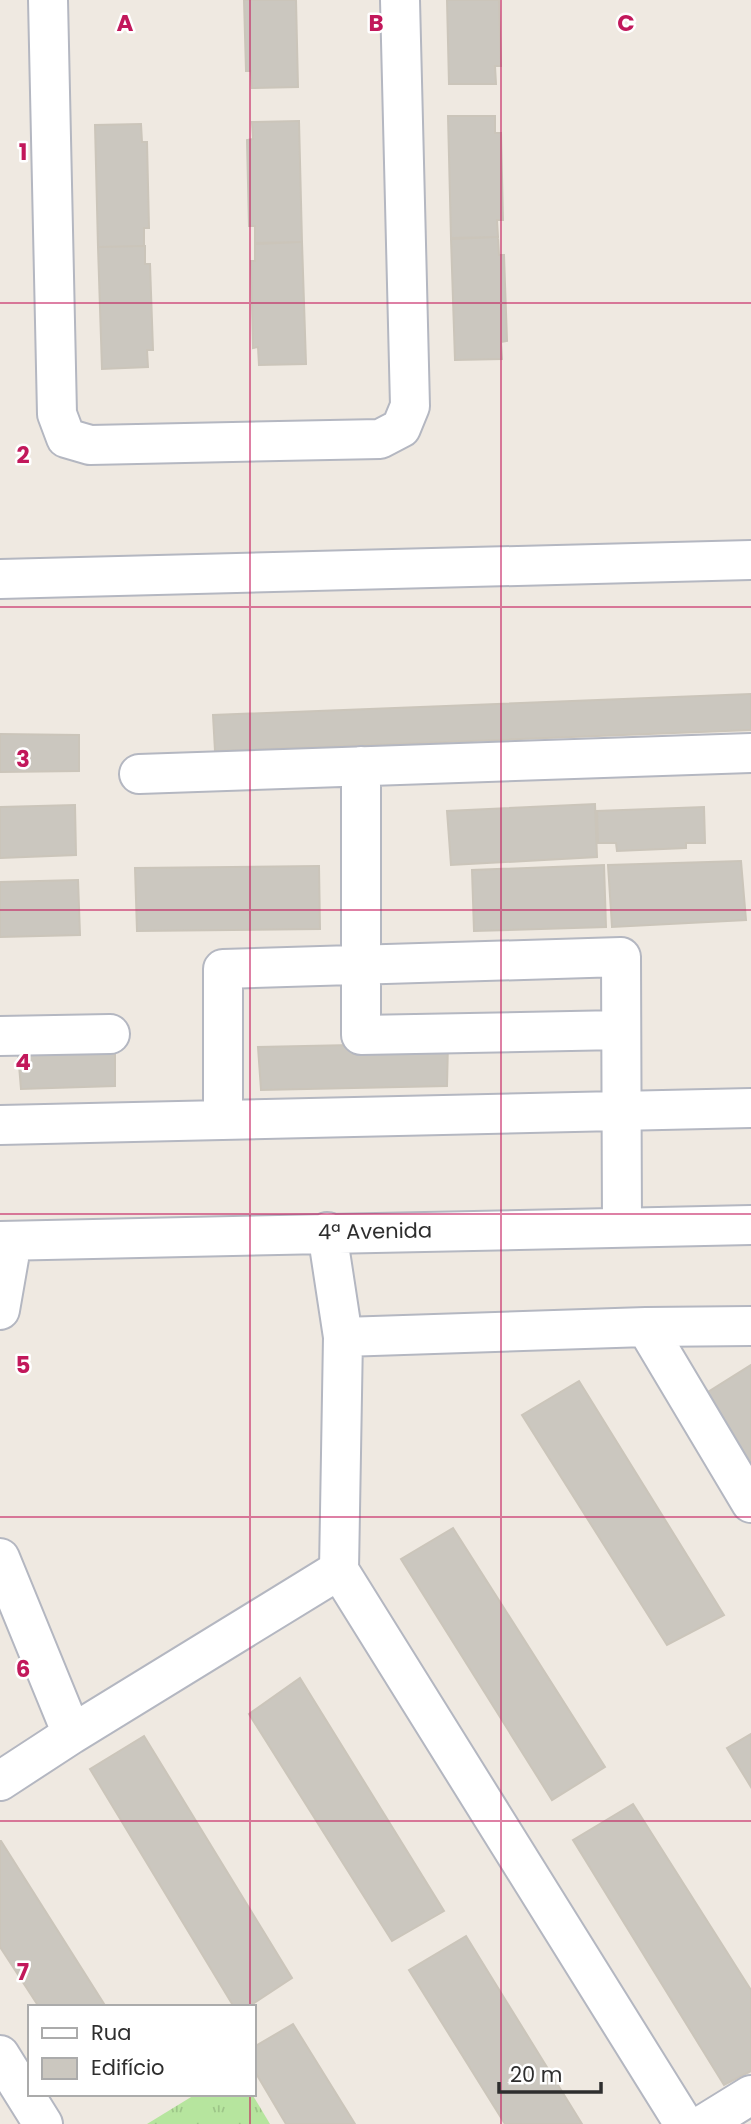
<svg xmlns="http://www.w3.org/2000/svg" width="751" height="2124" font-family="Poppins,sans-serif">
  <defs>
    <pattern id="grass-tufts" width="24" height="20" patternUnits="userSpaceOnUse" patternTransform="scale(1.75)"><rect width="24" height="20" fill="#b6e59e"/><path d="M3 7l-1-3M5 7V3M7 7l1-3M15 17l-1-3M17 17v-4M19 17l1-3" fill="none" stroke="#9dc588"/></pattern>
  </defs>
  <rect width="100%" height="100%" fill="#efe9e1"/>
  <path fill="url(#grass-tufts)" d="M196 2094H252L270 2124H147Z"/>
  <path fill="#cbc7bf" stroke="#cbc5ba" stroke-width="2" d="M244 0H296L298 87 252 88 251 71H246Z
    M447 0H499L501 66H495L496 84H449Z
    M448 116H495V133H501L503 220H497L498 237 451 238Z
    M299 121 302 242 255 243V226H249L247 140 253 139 252 122Z
    M141 124 142 142H147L149 228H144V246L98 247 95 125Z
    M498 237 499 255H504L507 341 501 342 502 359 455 360 451 239Z
    M302 242 306 364 259 365 258 347 253 348 251 261H255V244Z
    M145 246V264H150L153 350H147L148 367 102 369 98 247Z
    M751 694V730L215 751 213 715Z
    M0 734 79 735V771L0 772Z
    M595 804 597 857 451 865 447 811Z
    M75 805 76 855 0 858V807Z
    M704 807 705 843H686V848L617 851 616 843H598L597 811Z
    M741 861 746 920 612 927 608 865Z
    M604 865 606 927 474 931 472 870Z
    M319 866 320 929 137 931 135 868Z
    M78 880 80 935 0 937V882Z
    M448 1043 447 1086 261 1090 258 1047Z
    M115 1051V1086L21 1089 18 1053Z
    M751 1365V1474L703 1395Z
    M579 1381 724 1615 667 1645 522 1415Z
    M453 1528 605 1767 552 1800 401 1559Z
    M300 1678 444 1911 392 1941 249 1714Z
    M751 1734V1787L727 1748Z
    M144 1736 292 1978 248 2007H234L90 1769Z
    M633 1804 751 1990V2071L724 2085 573 1840Z
    M0 1841H1L106 2007H39L0 1947Z
    M466 1936 582 2124H505L409 1970Z
    M293 2024 355 2124H286L254 2070V2047Z"/>
  <g fill="none" stroke-linecap="round" stroke-linejoin="round">
    <defs>
      <path id="minor" d="M48 0 57 414 66 438 90 445 380 439 401 428 410 406 400 0
        M0 579 751 560
        M361 766V1035L621 1030
        M139 774 751 753
        M0 1036 110 1034
        M223 1120V969L621 957 622 1227
        M0 1125 751 1108
        M327 1232 343 1337 339 1570 684 2124
        M0 1241 751 1225
        M0 1310 12 1241
        M646 1327 751 1503
        M343 1337 646 1327 751 1326
        M0 1558 72 1734
        M0 1781 72 1734 339 1570
        M0 2055 43 2124
        M704 2124 751 2095"/>
    </defs>
    <use href="#minor" stroke="#b4b7c1" stroke-width="42"/>
    <use href="#minor" stroke="#fff" stroke-width="38"/>
  </g>
  <path fill="none" stroke="#c2185b" stroke-width="2" stroke-opacity="0.55" d="M250 0V2007M501 0V2124M0 303H751M0 607H751M0 910H751M0 1214H751M0 1517H751M0 1821H751M250 2094V2124"/>
  <g text-anchor="middle" dominant-baseline="central" stroke-width="5" stroke-linejoin="round" paint-order="stroke">
    <g font-size="21" fill="#2e2e2e" stroke="#fff">
      <text transform="translate(375 1231) rotate(-1)">4ª Avenida</text>
    </g>
  </g>
  <g font-size="23" text-anchor="middle" font-weight="bold" fill="#c2185b" stroke="#fff" stroke-width="5" stroke-linejoin="round" paint-order="stroke">
    <text x="125" y="31">A</text>
    <text x="376" y="31">B</text>
    <text x="626" y="31">C</text>
    <text x="23" y="160">1</text>
    <text x="23" y="463">2</text>
    <text x="23" y="767">3</text>
    <text x="23" y="1070">4</text>
    <text x="23" y="1373">5</text>
    <text x="23" y="1677">6</text>
    <text x="23" y="1980">7</text>
  </g>
  <rect x="28" y="2005" width="228" height="91" fill="#ffffff" stroke="#ababab" stroke-width="2"/>
  <rect x="42" y="2028" width="35" height="10" fill="#ffffff" stroke="#ababab" stroke-width="2"/>
  <text x="91" y="2040" font-size="21" fill="#2e2e2e">Rua</text>
  <rect x="42" y="2058" width="35" height="21" fill="#cbc7bf" stroke="#ababab" stroke-width="2"/>
  <text x="91" y="2075" font-size="21" fill="#2e2e2e">Edifício</text>
  <path d="M499 2082v10h102v-10" fill="none" stroke="#2e2e2e" stroke-width="3.5"/>
  <text x="510" y="2082" font-size="21" fill="#2e2e2e" stroke="#ffffff" stroke-width="5" paint-order="stroke">20 m</text>
</svg>
